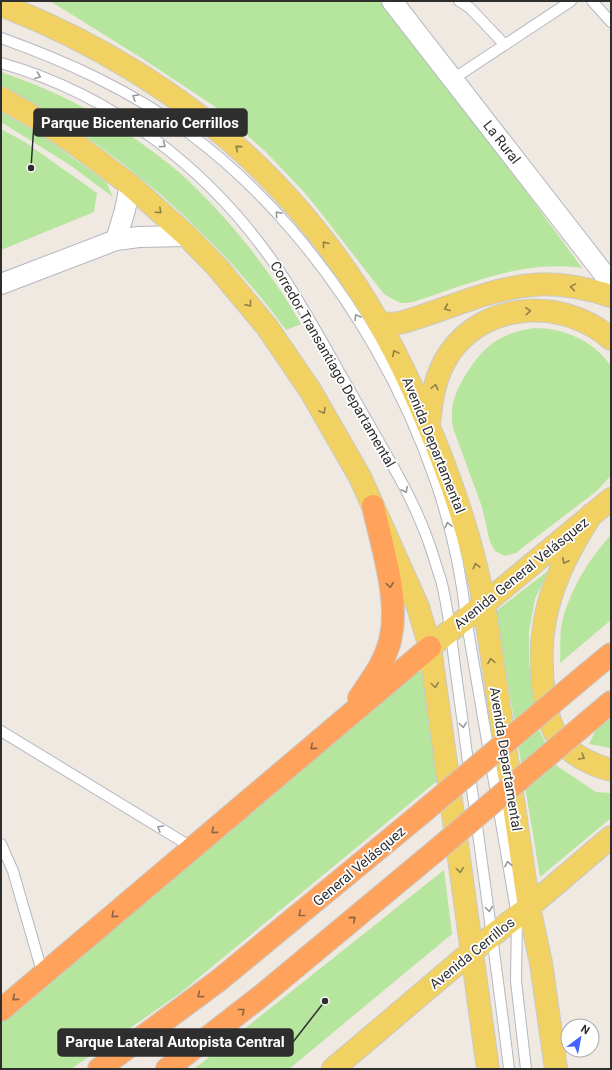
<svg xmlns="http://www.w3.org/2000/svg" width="612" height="1070" font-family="Roboto,sans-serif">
  <rect width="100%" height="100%" fill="#efe9e1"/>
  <path fill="#b6e59e" d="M50 1H387L582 268C523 260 474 282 419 300 401 306 400 303 384 294L317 208 304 192 266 152 214 106 143 59Z
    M1 72C57 91 109 118 156 154 164 160 172 166 180 173 227 216 269 268 301 324L286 330C215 233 109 140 1 87Z
    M1 112 40 134 106 182 113 197 70 165 1 122Z
    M1 129 25 142 97 193 94 212 1 250Z
    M535 328C564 328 594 341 611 366V475L598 490 522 548 516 553 505 556 495 551 490 542 482 507 453 428C449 408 455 392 465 376 483 346 500 333 535 328Z
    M611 535V620L560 663C561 651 559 635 562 623 569 591 589 559 611 535Z
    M549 570 535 599 529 631V664L539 730 557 766 596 792 611 793V818L540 877 496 611Z
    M422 671 437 781 179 994 71 1069H1V1023L413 674Z
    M611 718V748L589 744 596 730Z
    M444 870 452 934 289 1069H194Z"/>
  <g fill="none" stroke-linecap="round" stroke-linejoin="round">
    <defs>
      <path id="lane" d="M459 1 470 8 505 45
        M592 1 611 22
        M1 38C68 62 132 91 190 134 335 242 448 438 466 618L517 916 516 981 526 1069
        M1 63C114 95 210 170 276 266 305 308 328 353 353 396 380 445 412 493 430 546 434 557 437 569 441 580 447 603 450 627 453 651 457 683 462 715 466 747 481 854 496 961 509 1069
        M453 79 571 1
        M1 731 193 848
        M1 844 13 871 43 975"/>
      <path id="street" d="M392 1 611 283
        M116 240 125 210 130 185
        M1 284 116 240 139 237 187 236"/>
      <path id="primary" d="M1 5C90 39 178 92 248 157 289 195 326 240 357 287 386 331 409 378 429 427 453 484 473 543 484 604L529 907 541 963 556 1069
        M1 98 43 122 78 146 130 185 187 236 218 268 267 327 310 390 360 477 418 607 430 647 488 1069
        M379 323 392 324 403 322C446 310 487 289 532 285 559 282 586 288 611 296
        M429 425C431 400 435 375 449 354 485 300 565 298 611 339
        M591 515C579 535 566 555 558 577 541 617 538 657 545 699 547 713 551 728 559 739 572 755 592 765 611 770
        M430 647 484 604 611 499
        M333 1069 471 952 529 907 611 837"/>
      <path id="highway" d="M588 673 611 654
        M359 698C372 679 387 659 391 636 399 598 381 543 373 506
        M597 714 611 702
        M1 1010 430 647
        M99 1069 218 981 417 817
        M167 1069 261 996 433 853"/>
    </defs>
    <use href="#lane" stroke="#b4b7c1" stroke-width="12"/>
    <use href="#street" stroke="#b4b7c1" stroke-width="22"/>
    <use href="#primary" stroke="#c9c9c9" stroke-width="24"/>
    <use href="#highway" stroke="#c9c9c9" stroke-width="24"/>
    <use href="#lane" stroke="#fff" stroke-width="10"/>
    <use href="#street" stroke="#fff" stroke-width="20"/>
    <use href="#primary" stroke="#f2d163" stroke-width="22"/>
    <use href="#highway" stroke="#ffa35c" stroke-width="22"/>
    <defs>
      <path id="highway-bridge" d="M417 817 588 673
        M433 853 597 714"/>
    </defs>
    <use href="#highway-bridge" stroke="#c9c9c9" stroke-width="24" stroke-linecap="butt"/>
    <use href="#highway-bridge" stroke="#ffa35c" stroke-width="22"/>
  </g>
  <defs><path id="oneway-chevron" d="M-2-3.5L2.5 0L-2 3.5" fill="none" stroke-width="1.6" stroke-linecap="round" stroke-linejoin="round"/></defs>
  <g stroke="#969696">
    <use href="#oneway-chevron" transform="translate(38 76) rotate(20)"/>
    <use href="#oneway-chevron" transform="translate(135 97) rotate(-149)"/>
    <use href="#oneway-chevron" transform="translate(163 145) rotate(37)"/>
    <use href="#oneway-chevron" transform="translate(278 214) rotate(-131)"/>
    <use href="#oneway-chevron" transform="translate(357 317) rotate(-121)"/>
    <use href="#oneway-chevron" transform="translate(405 490) rotate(63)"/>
    <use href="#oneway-chevron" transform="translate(448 525) rotate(-104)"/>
    <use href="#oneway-chevron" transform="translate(463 725) rotate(82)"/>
    <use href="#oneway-chevron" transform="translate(160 828) rotate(-149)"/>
    <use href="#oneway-chevron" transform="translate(508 864) rotate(-100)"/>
    <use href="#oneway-chevron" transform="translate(489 909) rotate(82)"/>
  </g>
  <g stroke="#908048">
    <use href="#oneway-chevron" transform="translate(238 148) rotate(-139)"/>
    <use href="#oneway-chevron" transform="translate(159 211) rotate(42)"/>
    <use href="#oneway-chevron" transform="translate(325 244) rotate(-128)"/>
    <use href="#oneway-chevron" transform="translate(573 287) rotate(-171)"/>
    <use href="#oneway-chevron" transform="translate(249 304) rotate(51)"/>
    <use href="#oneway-chevron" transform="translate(447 308) rotate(158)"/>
    <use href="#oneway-chevron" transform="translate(528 311) rotate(-4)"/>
    <use href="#oneway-chevron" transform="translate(395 353) rotate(-118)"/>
    <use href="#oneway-chevron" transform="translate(435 387) rotate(-76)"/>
    <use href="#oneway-chevron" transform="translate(323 411) rotate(59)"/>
    <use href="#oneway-chevron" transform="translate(565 561) rotate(116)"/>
    <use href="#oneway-chevron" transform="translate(476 566) rotate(-104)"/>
    <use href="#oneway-chevron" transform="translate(491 661) rotate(-99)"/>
    <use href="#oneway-chevron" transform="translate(435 685) rotate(82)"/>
    <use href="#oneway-chevron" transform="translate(582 757) rotate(30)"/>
    <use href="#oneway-chevron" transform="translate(460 870) rotate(82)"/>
  </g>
  <g stroke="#8c6343">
    <use href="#oneway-chevron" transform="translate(390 585) rotate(82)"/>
    <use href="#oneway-chevron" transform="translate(313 747) rotate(140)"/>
    <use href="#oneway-chevron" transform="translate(214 831) rotate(140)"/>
    <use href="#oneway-chevron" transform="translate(301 914) rotate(141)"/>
    <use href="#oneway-chevron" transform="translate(114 915) rotate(140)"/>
    <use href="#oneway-chevron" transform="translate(353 919) rotate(-40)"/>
    <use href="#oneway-chevron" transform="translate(200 995) rotate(143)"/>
    <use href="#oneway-chevron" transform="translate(15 998) rotate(140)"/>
    <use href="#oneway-chevron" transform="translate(242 1011) rotate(-39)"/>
  </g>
  <g text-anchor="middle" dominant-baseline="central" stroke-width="3.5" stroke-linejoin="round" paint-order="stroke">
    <g font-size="14" fill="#2e2e2e" stroke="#fff">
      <text transform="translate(502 142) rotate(52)">La Rural</text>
      <text transform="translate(333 364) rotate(60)">Corredor Transantiago Departamental</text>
      <text transform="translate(434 445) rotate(68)">Avenida Departamental</text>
      <text transform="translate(521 573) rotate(-39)">Avenida General Velásquez</text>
      <text transform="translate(506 759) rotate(81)">Avenida Departamental</text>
      <text transform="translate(359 866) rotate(-40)">General Velásquez</text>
      <text transform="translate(472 953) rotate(-39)">Avenida Cerrillos</text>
    </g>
  </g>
  <path fill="none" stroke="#2e2e2e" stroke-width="1.5" d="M31 168L34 123M325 1001L293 1042"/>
  <g fill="#2e2e2e" stroke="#fff" stroke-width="1.5">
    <circle cx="31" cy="168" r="4"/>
    <circle cx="325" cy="1001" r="4"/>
  </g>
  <g fill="#2e2e2e" stroke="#2e2e2e" stroke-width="1.5">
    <rect x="34" y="109" width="213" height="27" rx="4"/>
    <rect x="58" y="1029" width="235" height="27" rx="4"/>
  </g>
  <g font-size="15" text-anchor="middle" font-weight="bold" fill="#fff">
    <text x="140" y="128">Parque Bicentenario Cerrillos</text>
    <text x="175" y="1047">Parque Lateral Autopista Central</text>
  </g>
  <rect width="612" height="1070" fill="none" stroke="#2e2e2e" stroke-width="4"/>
  <g transform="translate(580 1038) rotate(32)"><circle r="19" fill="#ffffff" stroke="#ababab"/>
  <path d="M0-3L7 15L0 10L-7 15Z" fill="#4264fb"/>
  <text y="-6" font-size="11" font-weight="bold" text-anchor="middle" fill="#2e2e2e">N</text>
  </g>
</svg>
